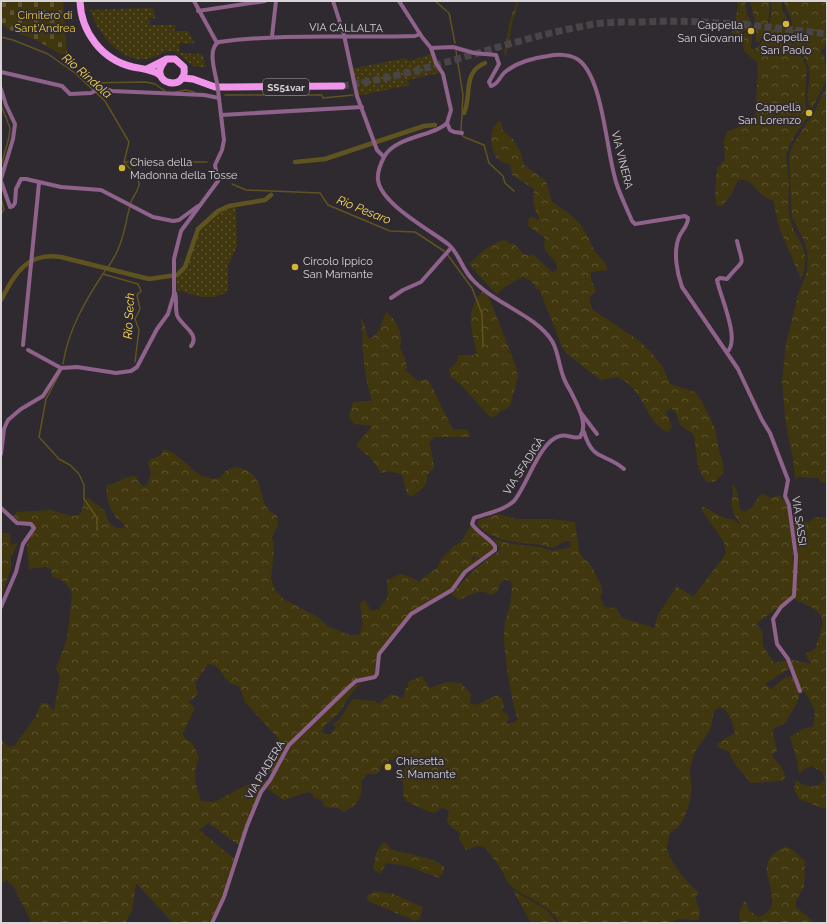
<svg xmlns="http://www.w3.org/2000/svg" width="828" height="924" font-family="Raleway,sans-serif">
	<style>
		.grass { fill: url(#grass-dots) }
		.forest { fill: url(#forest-crowns) }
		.cemetery { fill: url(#cemetery-stones) }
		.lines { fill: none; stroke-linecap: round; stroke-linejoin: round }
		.stream { stroke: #5f531f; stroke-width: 1.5 }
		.canal { stroke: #5f531f; stroke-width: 4.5 }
		.primary-tunnel { stroke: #484448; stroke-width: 7; stroke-dasharray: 7 3.5; stroke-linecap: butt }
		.minor { stroke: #8e628b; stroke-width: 4 }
		.primary { stroke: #f095ea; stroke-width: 7 }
		.minor-bridge { stroke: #8e628b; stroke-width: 4 }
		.poi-dot { fill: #d4b635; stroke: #2f2a2f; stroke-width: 1.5 }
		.labels { text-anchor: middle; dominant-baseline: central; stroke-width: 3.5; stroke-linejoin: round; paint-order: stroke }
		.shield { fill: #2f2a2f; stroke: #a5a1a5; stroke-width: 1 }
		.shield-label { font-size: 10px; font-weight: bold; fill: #d8d4d8 }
		.park-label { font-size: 11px; fill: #e7c741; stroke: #2f2a2f }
		.poi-label { font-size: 11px; fill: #d8d4d8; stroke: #2f2a2f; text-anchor: start }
		.street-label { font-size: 11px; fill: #d8d4d8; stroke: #2f2a2f }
		.water-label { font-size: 12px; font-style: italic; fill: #fcdc5a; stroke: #2f2a2f }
	</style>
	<defs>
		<pattern id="grass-dots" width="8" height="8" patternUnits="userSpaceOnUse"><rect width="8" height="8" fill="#41370f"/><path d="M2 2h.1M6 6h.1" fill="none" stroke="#5c5331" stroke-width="1.8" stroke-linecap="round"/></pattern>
		<pattern id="forest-crowns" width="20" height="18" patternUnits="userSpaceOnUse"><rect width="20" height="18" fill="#41370f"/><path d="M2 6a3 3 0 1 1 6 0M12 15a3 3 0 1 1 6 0" fill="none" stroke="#5c5331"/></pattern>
		<pattern id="cemetery-stones" width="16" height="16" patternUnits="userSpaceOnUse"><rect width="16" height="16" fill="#41370f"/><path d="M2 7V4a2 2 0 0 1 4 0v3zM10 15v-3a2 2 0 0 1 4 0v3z" fill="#5c5331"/></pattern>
	</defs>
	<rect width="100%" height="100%" fill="#2f2a2f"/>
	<g class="grass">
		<path d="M149,8L153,9L156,18H149L150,25H176L174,31H188L195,44L179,43V53L202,54L206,67C203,67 197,67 194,66C185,62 181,52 171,51C162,51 156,58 147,59C120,63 97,32 90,10Z"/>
		<polygon points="432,54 439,73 408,80 410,85 357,96 350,69 406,58 409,61"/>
		<path d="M232,207H236L237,246L228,266V289L225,293L215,297H202L177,290L176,279C190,267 189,251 196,236C202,222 218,212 232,207Z"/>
	</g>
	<g class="forest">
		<polygon points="517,1 519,1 513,20 506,56 504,53 510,20"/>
		<polygon points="737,1 745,1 747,15 753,26 739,35 732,33 738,7"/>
		<path d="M750,1H769C771,15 767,32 758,43L756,40V25Z"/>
		<path d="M771,1H782V9L789,22L787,34L788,40L797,48L807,68L805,93L806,113L810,116C803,120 789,145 787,152C785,162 789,173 789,183C789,195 787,207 790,219C797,246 813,246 801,279L779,227L773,200C757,198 755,178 738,180L731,195L722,206H717L715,197L717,168L725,160L724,140L727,132L738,127L751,124L755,119L758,69L757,62L745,52L740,36L749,31L752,34L751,48L753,50C768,42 773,16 771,1Z"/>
		<path d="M784,1H827V37L824,49H822L821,54L824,55L827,74L826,81L812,109C802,96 813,82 809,68C806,57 796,48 792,39C789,33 793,27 792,21C790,13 785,9 784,1Z"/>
		<polygon points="827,85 827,482 822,483 818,478 798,477 795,479 793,459 786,426 782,380 786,344 798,295 807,271 808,257 805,243 792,217 789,156 793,145 807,122 813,115"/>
		<path d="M501,121L503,131L513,139L521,153L524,165L546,181L552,202C564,210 578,218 586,233C589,238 591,245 594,250C599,257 606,262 608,270L591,272V280L596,291L589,298L592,309L638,340L650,351L663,367L670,384L695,392L701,400L710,417L716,431L718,447L724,466L722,475L714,482H707C694,469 698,450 693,434L681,426L676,413L671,408L666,412L672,427L668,432C644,423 645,386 616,377L601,380L599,379L564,351L539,289H537L531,281L523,277L509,284L496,294L469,264C479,255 492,241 506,240L510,244L513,243L524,254L529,256L533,254L552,272L557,270L558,266L544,248L545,238L528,226L529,218L532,217L538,220L539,218L533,204L534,189L512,175L510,164C506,163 502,163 498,159C490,151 487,125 501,121Z"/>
		<path d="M482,292L488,295L516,367L518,377L510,406L491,418L462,386L450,376L449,369L455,365L459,355H473L477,353C471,331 465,311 482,292Z"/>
		<path d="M386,312C398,322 403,332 400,348L405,358L407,368L405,370L418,381L427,379L431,385L453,430L467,429L470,437H434L430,443L434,468L427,475C428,488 420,489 412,497L407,493L402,474L387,471L382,473C377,469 375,463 371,458C365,452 360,452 357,444L372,426L354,424L349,417L353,402L372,401C368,389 364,367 363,354C362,340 364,332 360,317L365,325L367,337L371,339L379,330Z"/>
		<path d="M163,449C187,455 192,482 220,478L226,471L235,467C272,473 253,508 277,515L278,525L272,536L274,549L271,578L274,588L283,599L316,616L328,626L349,635H359L363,624L360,603L365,600L371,611L379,609L388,597L387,580C405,571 402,574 419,581L437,568L441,559L454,546L461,542L472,524L491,541L495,550L483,560L474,556L471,559L473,561L477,558L481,562L468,571L452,590L413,612L382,648L377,674L360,680L297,735L273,775L266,768L276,747L278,738L245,702L239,686C220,683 226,666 208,664L195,683L198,694L189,702L195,708L183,733L184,737L193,744L199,757C192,771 196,787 201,801L214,802L249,784L270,780L261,792L241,845L234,842L209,823L199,830L236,860L212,923H173L136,883L132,911L125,923H32L13,886L7,880L1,883V740L9,747L14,746L35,718L41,703H47L54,711L60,676L56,669L67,639L72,598L71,590L63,581L52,576L51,569L45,567L29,569L27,545L35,526L20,524L7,513L14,516L16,512L51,510L71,516L78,515L82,512L84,500L88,498L105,511C107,521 111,529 123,528L125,524C112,519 105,498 107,485C118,484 124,476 135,476L142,486L147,485L151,473L148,464L149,460L161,455Z"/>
		<path d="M733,484L737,491L740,509L745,512L752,507L760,495L764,494L771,498L779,495L789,506C792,536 794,565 793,596L756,624L762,630L763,646L774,663L786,660L790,668L766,683V685L771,689L784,678L792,676C794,682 798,688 799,694C800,704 789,713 786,722L772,730L777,751L772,754C775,763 784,766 785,777L782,781L751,783L734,763L729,752L717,747L718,743L735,733C733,724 729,710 720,707C710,711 714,718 711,727C707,738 697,745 694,755C692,760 690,769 690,773C690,779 692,785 691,791C690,806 683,827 670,833C669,838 667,844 667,849C669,860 689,887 699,892L695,898L700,910L699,920C688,922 680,915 671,923H560C556,918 553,913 548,909C533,897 508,892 503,872L485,847L478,846L466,850L459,838L460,833L451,827L447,821L449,812L443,807L435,813L429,812L406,801L403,795L404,785L397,773C403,771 406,769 407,763L403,759L390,760L381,766L380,771L377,774H367L361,780C364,797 358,804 344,812L338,808L325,807L322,800L313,798V794L308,792L283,800L267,788L293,743L352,687L363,682C351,690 346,704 337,715C331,722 325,721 322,732L325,734H331L336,727L333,724L339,720L353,699L375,701L379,704L391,694L404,698L405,688H408V682L422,676L429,688L447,682L461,683L471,694L470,703L477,705L497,695L502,698L504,708L501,711L508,715L509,718L506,724L515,722L518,719C511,704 503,647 504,630C506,614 514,599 511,582L504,579C498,583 500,592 493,594C489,596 488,593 484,592C477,590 466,597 459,600L451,594L474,570L500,550L499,546L492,538L512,544L540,547L552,551L569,548L571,545L569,541H566L552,548C548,548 544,545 540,545C517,542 495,542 477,525L479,520L498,514L516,519H551L575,522L579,551L582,557L591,565L601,585L602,593L600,597L605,607L616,608L622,618L654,628L658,615L677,586L693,597L726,554L724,542L703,512L702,506L722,517L734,520L744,527C738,522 732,513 732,505C731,497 735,495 732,486Z"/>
		<path d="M793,513L808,523L815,517H827V808C818,809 810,801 800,800L794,789L796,780C804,787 819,791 825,778L822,772L812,766L804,769L799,774L797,760L790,737L803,729L813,726L815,711L806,693L800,691L790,659L811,664L805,654L815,649C828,613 826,614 794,599L797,570Z"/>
		<polygon points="1,533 10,533 11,545 17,543 17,545 10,558 12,565 1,598"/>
		<path d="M384,842C387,844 390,849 393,850C411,855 428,856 444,866V871L439,878L407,866L386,863L381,873L376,872L373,868C375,859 376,848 384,842Z"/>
		<path d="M784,847L790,848L805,861L804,887L796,901V907L815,923H740L739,914L745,900L749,911L759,917C789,905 756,874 771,856C774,853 780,850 784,847Z"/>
		<polygon points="513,890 547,910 557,923 531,923"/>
		<polygon points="374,891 393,894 423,907 420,919 415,921 368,901 366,897"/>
	</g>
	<polygon class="cemetery" points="1,1 63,1 67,53 62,55 36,40 7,29 4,25 1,25"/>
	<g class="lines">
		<g class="stream">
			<polyline points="435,1 449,13 455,43"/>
			<path d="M1,37L13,40L48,54L75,73L105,101L129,142L124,162C129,169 140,176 139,185C138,191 133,197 131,202C124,227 124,245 108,267"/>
			<polyline points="456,51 463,95 461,131"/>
			<polyline points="86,83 146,82 155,84 165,91"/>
			<polyline points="175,92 186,90 194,92"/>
			<polyline points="225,95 322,95 323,98 353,95"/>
			<polyline points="1,105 10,128 9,137 1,166"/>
			<polyline points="462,135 464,137 484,145 489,163 503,176 505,183 514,191"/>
			<polyline points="125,162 207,162"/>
			<polyline points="232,184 246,190 320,193 328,205 390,231 415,232 444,251"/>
			<polyline points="1,198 4,210 1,213"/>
			<polyline points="447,254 472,288 482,314 483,346"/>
			<polyline points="103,274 138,284 141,291 137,295 140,309 135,319 139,330 135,362"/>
			<path d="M63,364C68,330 86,299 105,271"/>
			<polyline points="61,371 46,399 39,437 59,459 70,465 79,474 84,485 84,499 97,518 97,530"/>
		</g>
		<g class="canal">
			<path d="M464,113C472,96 462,72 485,63"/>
			<polyline points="295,162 325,159 424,126 435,125"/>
			<path d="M1,300C15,274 26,252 61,257L149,279L177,275L185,267L198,229L218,211L229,206L265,200L271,195"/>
		</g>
		<path class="primary-tunnel" d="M342,86C426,74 505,40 589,25C605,22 623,22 640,22C702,19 765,26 827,34"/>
		<g class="minor">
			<polyline points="194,1 217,43"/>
			<polyline points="333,1 344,35 357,96 377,150 384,157"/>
			<polyline points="399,1 422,37 431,48 436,63 443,74 451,110 447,123 450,130 454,132 462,133"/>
			<polyline points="198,11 265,1"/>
			<polyline points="272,36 276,1"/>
			<path d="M431,48L453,47L474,53L496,55L499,64L489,82L491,86C498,85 500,76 505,72C517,62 533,58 548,56C558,54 572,54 580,61C604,82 606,153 617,185C621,197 627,209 632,221L635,224L685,216L688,218C688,226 682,230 679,237C673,252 677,273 682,287L738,369L762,420L770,433L788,480L785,496L789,505L796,557L794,596L781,607L773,619L777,644L788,659L800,691"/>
			<polyline points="1,72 62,86 70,94 91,93 101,88 112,91 204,95 219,98"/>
			<path d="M217,83C215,72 207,48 219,42C285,33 349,38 415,36L420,34"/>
			<polyline points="1,89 6,105 15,124 13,139 1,179"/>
			<polyline points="221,115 362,107"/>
			<polyline points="1,181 10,207 13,206 15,203 16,189 21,179 26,179 61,187 101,190 153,217 173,221 179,220 198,206"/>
			<path d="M175,293C177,300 175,307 177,315C180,325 201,334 191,346"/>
			<polyline points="391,298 403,290 421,282 451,248"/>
			<polyline points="23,345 39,183"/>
			<polyline points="28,350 61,368"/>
			<path d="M727,352C741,340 720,296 717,280L720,278L727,279C745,256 744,270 737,241"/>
			<polyline points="61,368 77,367 116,373 131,371 137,367 157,329 168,314 174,294 174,259 181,231 218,181 215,165 222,150 224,140 218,90"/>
			<polyline points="581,413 597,434"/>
			<path d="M584,432C593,462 604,452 624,469"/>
			<polyline points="1,454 4,429 8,420 21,409 43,396 61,368"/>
			<polyline points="1,508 17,523 31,524 34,528 23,544 16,572 1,607"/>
			<path d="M212,923L224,897L247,826L261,792L270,780L289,745L348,688L356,681L375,677L377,674L379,654L411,614L452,590L465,572L495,550V546C489,538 478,533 472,524L474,518C487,513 503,511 514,501C527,486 540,440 560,436C567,434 573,439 580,437C589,424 577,405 571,392C568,387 565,382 563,376C559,365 558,351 552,341C536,315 494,304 472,279C462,269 459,253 448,244C430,230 381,204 378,180C377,173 381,163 384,157C395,136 435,136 447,123"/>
		</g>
		<g class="primary">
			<path d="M80,1C81,32 102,60 133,67C143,69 151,69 160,75"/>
			<path d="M147,69L167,59H175L184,67C188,94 147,83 164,62"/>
			<polyline points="182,78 193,79 215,87 230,87 342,86"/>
		</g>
		<polyline class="minor-bridge" points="217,83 218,90"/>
	</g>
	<g class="poi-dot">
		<circle cx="786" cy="24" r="4"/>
		<circle cx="751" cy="31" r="4"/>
		<circle cx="809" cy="113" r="4"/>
		<circle cx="122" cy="168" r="4"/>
		<circle cx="295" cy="267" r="4"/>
		<circle cx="388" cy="767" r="4"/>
	</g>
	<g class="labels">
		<rect class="shield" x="263" y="79" width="46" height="16" rx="3"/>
		<g class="shield-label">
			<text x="286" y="87">SS51var</text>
		</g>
		<g class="park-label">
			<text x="45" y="15">Cimitero di<tspan x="45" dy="13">Sant'Andrea</tspan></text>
		</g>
		<g class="poi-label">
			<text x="743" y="25" text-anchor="end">Cappella<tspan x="743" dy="13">San Giovanni</tspan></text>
			<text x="786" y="37" text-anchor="middle">Cappella<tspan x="786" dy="13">San Paolo</tspan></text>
			<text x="801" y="107" text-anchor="end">Cappella<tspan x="801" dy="13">San Lorenzo</tspan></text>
			<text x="130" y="162">Chiesa della<tspan x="130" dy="13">Madonna della Tosse</tspan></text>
			<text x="303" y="261">Circolo Ippico<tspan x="303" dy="13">San Mamante</tspan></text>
			<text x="396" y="761">Chiesetta<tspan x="396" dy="13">S. Mamante</tspan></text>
		</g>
		<g class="street-label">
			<text transform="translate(346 28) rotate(1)">VIA CALLALTA</text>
			<text transform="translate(622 160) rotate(76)">VIA VINERA</text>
			<text transform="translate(524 466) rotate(-57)">VIA SFADIGÀ</text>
			<text transform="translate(799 521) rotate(82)">VIA SASSI</text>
			<text transform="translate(265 770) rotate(-59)">VIA PIADERA</text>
		</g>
		<g class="water-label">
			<text transform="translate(87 76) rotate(41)">Rio Rindola</text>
			<text transform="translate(364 210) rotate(22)">Rio Pesaro</text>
			<text transform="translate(129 316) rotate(-87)">Rio Sech</text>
		</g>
	</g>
	<rect width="828" height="924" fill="none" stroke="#d8d4d8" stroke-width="4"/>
</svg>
